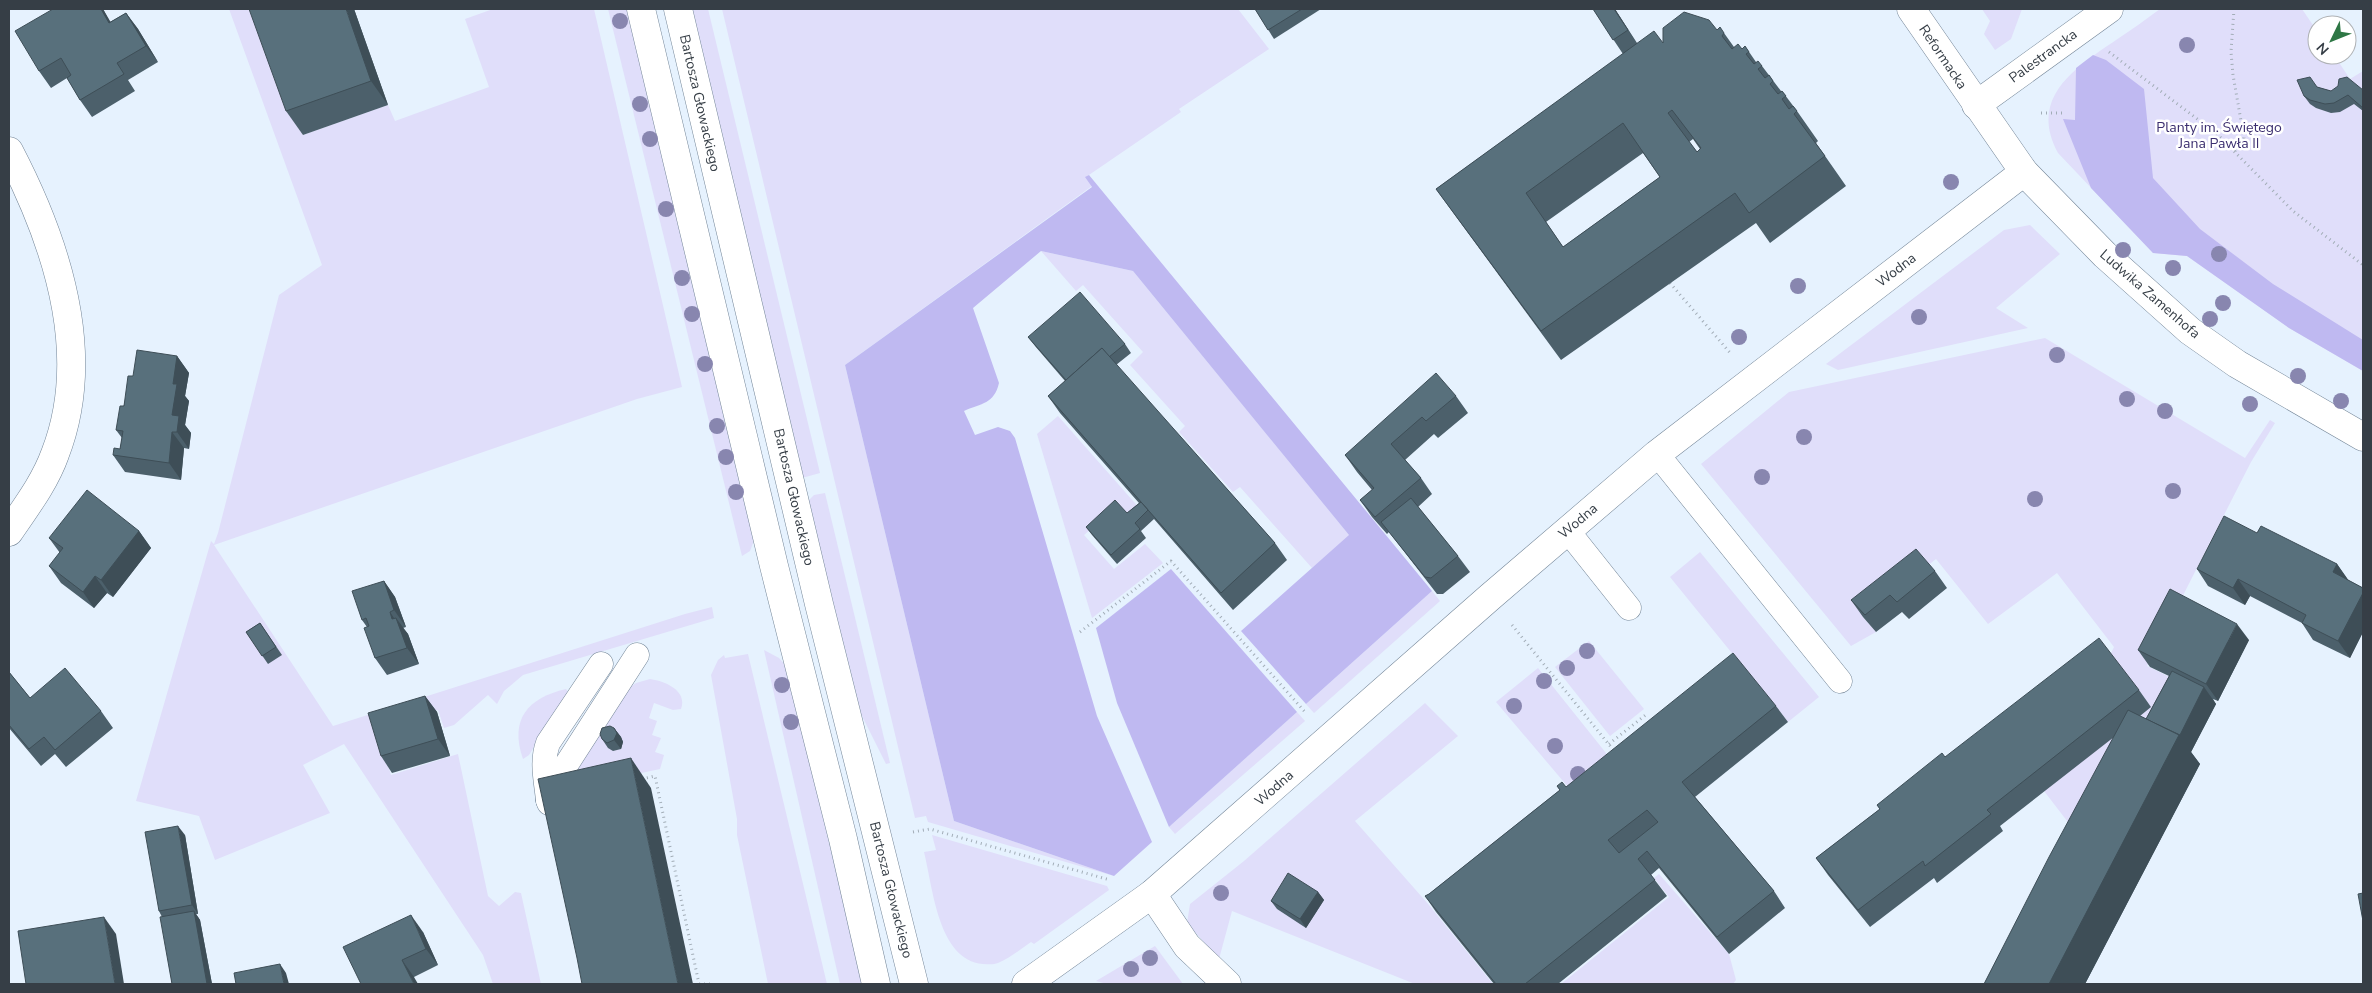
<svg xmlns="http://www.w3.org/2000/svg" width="2372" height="993" font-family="'Nunito Sans',sans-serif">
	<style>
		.green { fill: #e0defa }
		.forest { fill: #bfb9f1 }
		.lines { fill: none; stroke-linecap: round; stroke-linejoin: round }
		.service-casing { stroke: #738597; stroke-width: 25 }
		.minor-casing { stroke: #738597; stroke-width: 29 }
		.tertiary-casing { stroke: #738597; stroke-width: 29 }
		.path { stroke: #a2adb7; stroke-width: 3; stroke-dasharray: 1 4; stroke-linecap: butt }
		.service { stroke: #fff; stroke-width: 24 }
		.minor { stroke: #fff; stroke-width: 28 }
		.tertiary { stroke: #fff; stroke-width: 28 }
		.tree { fill: #8886af }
		.wall { fill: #4c606b; fill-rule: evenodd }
		.shaded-wall { fill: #3e4e57 }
		.building { fill: #58707c; stroke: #3e4e57; fill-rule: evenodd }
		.labels { text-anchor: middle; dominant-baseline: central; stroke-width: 5; stroke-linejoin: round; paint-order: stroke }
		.street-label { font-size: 14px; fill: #363e46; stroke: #fff }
		.park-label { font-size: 14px; fill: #3b2e6f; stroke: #fff }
	</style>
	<rect width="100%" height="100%" fill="#e6f2fe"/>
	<g class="green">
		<polygon points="229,9 257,9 303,135 388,105 395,121 489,87 465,19 493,9 594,9 682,387 637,399 214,545 333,726 685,614 712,607 714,618 523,675 504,691 497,704 488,695 454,725 444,728 438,710 377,730 391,775 458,754 488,896 499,906 515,892 521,893 541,984 493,984 483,955 344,744 303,765 330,813 215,860 199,816 136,801 211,541 214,544 218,533 279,295 322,265"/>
		<polygon points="608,9 628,9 755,538 750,551 742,556"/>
		<polygon points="692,9 708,9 820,473 802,478"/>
		<polygon points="722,9 1238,9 1269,49 1179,109 1181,112 1086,177 1092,186 845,365 954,821 1114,876 928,822 926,816 915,818"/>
		<polygon points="1982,9 2022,9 2011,39 1995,50 1984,34 1990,21"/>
		<path d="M2160,9H2302L2317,31V55H2334L2350,79L2363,71V371L2289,328L2187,256L2153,253L2058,153C2027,96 2078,66 2119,38C2133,29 2146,19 2160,9Z"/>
		<polygon points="2030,225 2060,254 1996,308 2028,328 1838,370 1826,364 2004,230"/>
		<polygon points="1041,251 1133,271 1350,536 1312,568 1240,487 1233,492 1179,432 1185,426 1130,365 1143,352 1083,285 1076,291"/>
		<polygon points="2045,338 2245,458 2270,420 2275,423 2251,462 2147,666 2180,682 2074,830 2044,791 2114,647 2057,573 1988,624 1936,559 1863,617 1876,632 1851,646 1701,464 1789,392"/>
		<polygon points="1058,416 1141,510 1132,518 1119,505 1084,535 1114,569 1145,544 1163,563 1092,618 1037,434"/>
		<polygon points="825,493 890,763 886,764 861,714 808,501 814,495"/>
		<polygon points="1700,552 1819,697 1788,722 1670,577"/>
		<polygon points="1432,591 1440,601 1314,713 1306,704"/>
		<polygon points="1589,641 1644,709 1610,736 1555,667"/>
		<polygon points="764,650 779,658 787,667 863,984 840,984"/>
		<polygon points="748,654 827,984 768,984 737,835 737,819 711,675 718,660 724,655 725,658"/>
		<polygon points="1538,668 1614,763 1574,794 1496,702"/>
		<path d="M650,679C664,681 688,690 681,709L673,710L654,703L649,718L657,721L652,735L661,738L655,752L664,755L660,769L562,790L627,689L636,683Z"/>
		<path d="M566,689L568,692L529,755L523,759C509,719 528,698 566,689Z"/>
		<polygon points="1425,703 1458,736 1355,821 1429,905 1493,984 1415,984 1232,911 1219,959 1187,923 1190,904 1244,861"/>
		<polygon points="1297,712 1305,721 1175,834 1169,827"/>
		<path d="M932,835L1107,886L1109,890L1034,944L1031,942C1021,949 1010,958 998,963C993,965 988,964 983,964C938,960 933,888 924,852L936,850Z"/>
		<polygon points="1659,874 1729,954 1736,980 1733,984 1561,984 1669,897 1654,878"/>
		<polygon points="1155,946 1183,984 1107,984 1096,981"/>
	</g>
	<g class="forest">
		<polygon points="2093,55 2106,60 2144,89 2153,178 2200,229 2273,284 2363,340 2363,371 2289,328 2187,256 2153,253 2091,188 2063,119 2075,120 2076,68"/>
		<path d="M1089,175L1432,591L1306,704L1241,631L1349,535L1133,271L1041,251L973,308L999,383C994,404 982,403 964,411L975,435L998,427L1010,431L1015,438L1097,716L1152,842L1114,876L954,821L845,365L1092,187L1085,177Z"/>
		<polygon points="1171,569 1297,712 1169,827 1117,703 1096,628"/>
	</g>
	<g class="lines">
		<defs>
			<g id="service">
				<polyline points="1657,454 1840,681"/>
				<polyline points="1567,530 1629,608"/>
				<path d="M548,800C546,780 541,762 548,743L601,664"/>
				<polyline points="549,803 548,800 559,776 637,655"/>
			</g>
			<g id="minor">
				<polyline points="1911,9 2024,172 2105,255 2190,331 2237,364 2363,437"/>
				<polyline points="1976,105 2109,9"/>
				<path d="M9,151C56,241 94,354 55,454C45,482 26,507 9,532"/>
				<polyline points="1152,894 1187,946 1227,984"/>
				<polyline points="1026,984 1152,894 1490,597 1657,454 2024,172"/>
			</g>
			<g id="tertiary">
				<polyline points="641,9 774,566 843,839 876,984"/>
				<polyline points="678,9 819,604 914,984"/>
			</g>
		</defs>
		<use href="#service" class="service-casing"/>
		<use href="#minor" class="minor-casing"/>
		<use href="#tertiary" class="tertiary-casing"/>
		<g class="path">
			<polyline points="2234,9 2231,52 2233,75 2244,138 2235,151"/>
			<polyline points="2109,52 2217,134 2293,211 2363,265"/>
			<polyline points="2041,113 2062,113"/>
			<polyline points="1670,283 1732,355"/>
			<polyline points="1512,625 1615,752"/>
			<polyline points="1080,632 1171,561 1305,712"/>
			<polyline points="1609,744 1648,713"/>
			<polyline points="642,779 655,776 699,984"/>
			<polyline points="913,832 930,829 1110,880"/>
			<polyline points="699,984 710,984"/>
		</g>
		<use href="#service" class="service"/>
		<use href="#minor" class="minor"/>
		<use href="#tertiary" class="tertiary"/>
	</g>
	<g class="tree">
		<circle cx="620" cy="21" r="8"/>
		<circle cx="2187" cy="45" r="8"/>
		<circle cx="640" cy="104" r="8"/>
		<circle cx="650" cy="139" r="8"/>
		<circle cx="1951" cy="182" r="8"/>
		<circle cx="666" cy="209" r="8"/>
		<circle cx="2123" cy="250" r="8"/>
		<circle cx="2219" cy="254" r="8"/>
		<circle cx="2173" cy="268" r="8"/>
		<circle cx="682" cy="278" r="8"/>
		<circle cx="1798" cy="286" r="8"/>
		<circle cx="2223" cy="303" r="8"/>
		<circle cx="692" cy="314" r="8"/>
		<circle cx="1919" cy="317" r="8"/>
		<circle cx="2210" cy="319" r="8"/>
		<circle cx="1739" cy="337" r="8"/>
		<circle cx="2057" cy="355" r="8"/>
		<circle cx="705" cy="364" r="8"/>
		<circle cx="2298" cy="376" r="8"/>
		<circle cx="2127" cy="399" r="8"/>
		<circle cx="2341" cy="401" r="8"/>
		<circle cx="2250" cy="404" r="8"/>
		<circle cx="2165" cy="411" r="8"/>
		<circle cx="717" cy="426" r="8"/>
		<circle cx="1804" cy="437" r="8"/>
		<circle cx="726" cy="457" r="8"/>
		<circle cx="1762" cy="477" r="8"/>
		<circle cx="2173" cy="491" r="8"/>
		<circle cx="736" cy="492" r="8"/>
		<circle cx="2035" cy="499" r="8"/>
		<circle cx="1587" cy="651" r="8"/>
		<circle cx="1567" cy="668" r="8"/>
		<circle cx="1544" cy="681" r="8"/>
		<circle cx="782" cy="685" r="8"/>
		<circle cx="1514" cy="706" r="8"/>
		<circle cx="791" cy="722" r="8"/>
		<circle cx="1555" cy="746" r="8"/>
		<circle cx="1578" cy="774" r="8"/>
		<circle cx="1221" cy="893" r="8"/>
		<circle cx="1150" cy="958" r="8"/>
		<circle cx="1131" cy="969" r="8"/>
	</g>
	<g class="wall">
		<polygon points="53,9 103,9 110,22 126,13 138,29 158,62 128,80 135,91 92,117 80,100 67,78 51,88 39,71"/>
		<polygon points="354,9 388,105 303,135 286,111"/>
		<polygon points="1255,9 1321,9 1274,39"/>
		<path d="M1593,9H1615L1637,43H1663L1717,30L1724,33L1734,47L1742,49L1745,46L1756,62L1762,66L1781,91H1782L1797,111L1818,141L1816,143L1846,186L1770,243L1756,223L1561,360L1457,218L1436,189L1623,54ZM1693,139L1700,149L1697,152L1689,142ZM1643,153L1660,177L1563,247L1546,222Z"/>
		<polygon points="2317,87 2331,91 2363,90 2363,111 2354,104 2340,112 2331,113 2316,108 2310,104 2304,96"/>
		<polygon points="1028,337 1125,344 1131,353 1116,365 1275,543 1287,560 1233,610 1154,519 1141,531 1146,538 1117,564 1092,535 1086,527 1127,513 1139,503 1060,413 1048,396 1065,381 1035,346"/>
		<polygon points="177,356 189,373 185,396 189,401 185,425 191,433 189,449 184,448 181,480 125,472 113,455 120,449 122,438 116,430 133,376"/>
		<polygon points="1456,396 1468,413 1438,438 1434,434 1405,460 1421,478 1432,494 1418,507 1458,556 1470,572 1443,594 1437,594 1389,532 1387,534 1372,517 1360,500 1372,490 1357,472 1345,455"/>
		<polygon points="139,531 151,548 113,597 107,593 94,608 61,583 49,566 60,553 49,538"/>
		<polygon points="2257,533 2337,564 2348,580 2363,588 2363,632 2350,658 2313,640 2302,623 2250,596 2245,605 2208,586 2197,569"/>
		<polygon points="1935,571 1947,588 1909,619 1902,612 1876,632 1863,617 1851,600"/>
		<polygon points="384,581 395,597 406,627 403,628 408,634 419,664 387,675 375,658 367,627 362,620"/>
		<polygon points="260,623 282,655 268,664 246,632"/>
		<polygon points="2249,640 2218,701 2213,699 2216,704 2191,752 2200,764 2085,984 1984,984 2114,737 2000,826 2003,831 1937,883 1934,878 1870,927 1828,875 1816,858 1880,809 1877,805 1945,757 2139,690 2151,707 2140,716 2146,719 2169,676 2150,667 2138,650"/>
		<polygon points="9,672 30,698 101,711 113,728 66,767 55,754 41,766 9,728"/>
		<polygon points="425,696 437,712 450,756 392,773 381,756"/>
		<polygon points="1776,706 1788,722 1695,797 1774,891 1785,908 1729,954 1659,868 1651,875 1667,896 1558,984 1494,984 1436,912 1425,896 1429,894 1560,790 1557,786 1566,787"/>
		<polygon points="614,728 621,737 623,742 621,749 613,751 608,748 602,739"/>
		<polygon points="185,835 198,914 196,914 200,920 212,984 172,984 162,917 159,911"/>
		<polygon points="1318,892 1324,900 1306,928 1277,909 1271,901"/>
		<polygon points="423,932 438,965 414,977 361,984"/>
	</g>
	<g class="shaded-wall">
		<polygon points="101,9 103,9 121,40 109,23"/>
		<polygon points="346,9 354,9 388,105 371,81"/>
		<polygon points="1614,9 1615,9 1639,47 1628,30"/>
		<polygon points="126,13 138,29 158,62 146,46"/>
		<polygon points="177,356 189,373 185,396 189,401 185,425 191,433 189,449 177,432 172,415 173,384"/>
		<polygon points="172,432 184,448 181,480 169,463"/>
		<polygon points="139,531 151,548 113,597 101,580"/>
		<polygon points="2337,564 2349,581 2333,572"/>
		<polygon points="95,576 107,593 94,608 83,592"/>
		<polygon points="2238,579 2250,596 2245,605 2233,588"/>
		<polygon points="384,581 395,597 406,627 394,610"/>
		<polygon points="2363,593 2363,632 2350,658 2338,641"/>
		<polygon points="390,612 398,624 396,618 408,634 419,664 407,648 392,619"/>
		<polygon points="2237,624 2249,640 2218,701 2206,684"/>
		<polygon points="2204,687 2216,704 2191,752 2200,764 2085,984 2049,984"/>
		<polygon points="425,696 437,712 450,756 438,739"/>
		<polygon points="614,728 621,737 623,742 621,749 614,740"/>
		<polygon points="631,758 651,788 693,984 678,984"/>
		<polygon points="178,826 185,835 198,914 192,905"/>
		<polygon points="1318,892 1324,900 1306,928 1300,919"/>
		<polygon points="194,911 200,920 212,984 207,984"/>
		<polygon points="411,915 423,932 438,965 426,949"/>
		<polygon points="104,917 116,934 124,984 115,984"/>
		<polygon points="402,960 414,977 418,984 414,984"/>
		<polygon points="280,964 286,973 289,984 284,984"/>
	</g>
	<g class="building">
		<polygon points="53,9 101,9 109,23 126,13 146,46 117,63 124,74 80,100 67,78 71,75 61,58 39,71 15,31"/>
		<polygon points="249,9 346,9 371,81 286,111"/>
		<polygon points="1255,9 1302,9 1268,30"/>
		<polygon points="1593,9 1614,9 1628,30 1613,40"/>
		<path d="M1684,12L1709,20L1717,30L1720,27L1724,33L1722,36L1732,49L1738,44L1742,49L1745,46L1749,52L1746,54L1754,64L1758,61L1762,66L1758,69L1765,78L1769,75L1773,81L1770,84L1778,94L1782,91L1786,96L1782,99L1789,109L1793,106L1797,111L1794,114L1825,156L1749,213L1735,193L1541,331L1436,189L1654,31L1663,43V28ZM1672,110L1701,148L1697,152L1668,113ZM1623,123L1660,177L1563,247L1526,193Z"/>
		<polygon points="2310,77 2317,87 2331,91 2338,86 2339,79 2347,77 2363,90 2363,108 2348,95 2334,103 2325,104 2310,100 2304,96 2297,80"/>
		<polygon points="1080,292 1125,344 1109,357 1102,348 1066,380 1028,337"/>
		<polygon points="1102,348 1275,543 1221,593 1048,396"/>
		<polygon points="137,350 177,356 173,384 177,384 172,415 179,416 177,432 172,432 169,463 113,455 114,448 120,449 123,431 116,430 120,406 124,406 128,376 133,376"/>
		<polygon points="1436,373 1456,396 1426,421 1422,417 1391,444 1421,478 1375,517 1360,500 1374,488 1345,455"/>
		<polygon points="87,490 139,531 101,580 95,576 83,592 49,566 63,548 49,538"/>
		<polygon points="1411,498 1458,556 1431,578 1425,577 1381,522"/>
		<polygon points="1115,500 1127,513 1141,502 1148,510 1135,523 1140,529 1111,555 1086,527"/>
		<polygon points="2224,516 2257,533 2261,526 2337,564 2333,572 2363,588 2363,593 2338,641 2302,623 2306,615 2238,579 2233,588 2197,569"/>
		<polygon points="1916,549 1935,571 1897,602 1890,595 1865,615 1851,600"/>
		<polygon points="384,581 394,610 390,612 392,619 396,618 407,648 375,658 364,628 369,626 366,618 362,620 352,591"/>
		<polygon points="2170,589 2237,624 2206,684 2138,650"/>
		<polygon points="260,623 276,647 262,656 246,632"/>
		<polygon points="2099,638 2139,690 1987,810 1991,814 1925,866 1923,861 1858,910 1816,858 1880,809 1877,805 1942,753 1945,757"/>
		<path d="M1733,653L1776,706L1682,782L1774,891L1717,937L1647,851L1638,859L1655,880L1525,984H1496L1425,896L1429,894L1560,790L1557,786L1562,782L1566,787ZM1647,810L1658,822L1619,853L1608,840Z"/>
		<polygon points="65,668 101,711 55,750 44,737 29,749 9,725 9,672 30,698"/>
		<polygon points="2172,671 2204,687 2180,735 2146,719"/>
		<polygon points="425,696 438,739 381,756 368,713"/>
		<polygon points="2128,710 2179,735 2049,984 1984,984 2049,857"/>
		<polygon points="610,726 614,728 617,733 614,740 607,743 602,739 600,734 602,728"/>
		<polygon points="631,758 678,984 582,984 577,958 538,779"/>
		<polygon points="178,826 192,905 159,911 145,832"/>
		<polygon points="1288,873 1318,892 1300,919 1271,901"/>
		<polygon points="2363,893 2363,921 2358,894"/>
		<polygon points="194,911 207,984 172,984 160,917"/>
		<polygon points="411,915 426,949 402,960 414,984 361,984 343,947"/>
		<polygon points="104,917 115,984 26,984 18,931"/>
		<polygon points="280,964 284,984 236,984 234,973"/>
	</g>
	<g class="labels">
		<g class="street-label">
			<text transform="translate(2043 56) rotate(-36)">Palestrancka</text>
			<text transform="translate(1943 57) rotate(56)">Reformacka</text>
			<text transform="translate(700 103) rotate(77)">Bartosza Głowackiego</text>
			<text transform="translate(1896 270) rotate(-37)">Wodna</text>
			<text transform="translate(2150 294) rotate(41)">Ludwika Zamenhofa</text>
			<text transform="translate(794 497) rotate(77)">Bartosza Głowackiego</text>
			<text transform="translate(1578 521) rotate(-40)">Wodna</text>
			<text transform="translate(1274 788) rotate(-41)">Wodna</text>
			<text transform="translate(891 890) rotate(76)">Bartosza Głowackiego</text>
		</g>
		<g class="park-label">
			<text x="2219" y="127">Planty im. Świętego<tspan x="2219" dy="16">Jana Pawła II</tspan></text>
		</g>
	</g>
	<rect width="2372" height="993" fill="none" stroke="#363e46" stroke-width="20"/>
	<g transform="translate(2332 40) rotate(227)"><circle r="24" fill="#ffffff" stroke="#afb2b5"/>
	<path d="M0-4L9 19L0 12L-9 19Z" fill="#2e7745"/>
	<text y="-8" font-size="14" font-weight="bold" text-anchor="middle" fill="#363e46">N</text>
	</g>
</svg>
